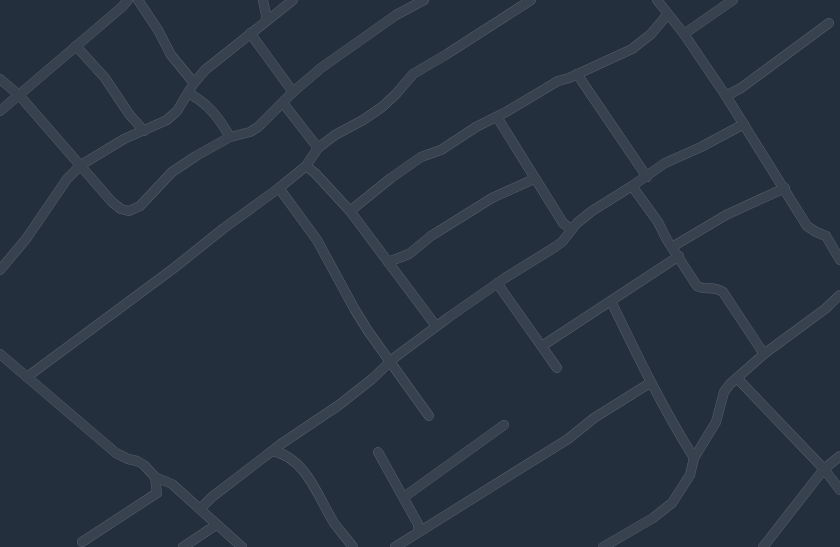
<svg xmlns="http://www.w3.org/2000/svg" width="840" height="547" font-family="Signika,sans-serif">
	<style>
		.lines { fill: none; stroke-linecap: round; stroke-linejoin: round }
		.minor-casing { stroke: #565f6c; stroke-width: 10 }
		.minor { stroke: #38414e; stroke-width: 9 }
	</style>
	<rect width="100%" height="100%" fill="#242f3e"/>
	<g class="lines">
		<defs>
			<g id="minor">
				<polyline points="138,0 158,30 171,55 194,83"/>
				<polyline points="263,0 267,20"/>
				<polyline points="657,0 684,34 726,96 807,226 816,232 826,236 840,260"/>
				<polyline points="250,33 293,92"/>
				<polyline points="684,34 733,0"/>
				<polyline points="76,46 105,78 129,114 144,131"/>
				<polyline points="577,74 647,177"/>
				<polyline points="0,79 19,95 112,202 121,209 129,211 140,206 172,172 196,156 230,137 250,132 258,127 293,92 321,68 396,15 424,0"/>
				<path d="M188,93C208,103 219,118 230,137"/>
				<polyline points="726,96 741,88 829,23"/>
				<polyline points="283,103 318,148"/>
				<polyline points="0,111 122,7 128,0"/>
				<polyline points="497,117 563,223 571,229"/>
				<polyline points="306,166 315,173 350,211 436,326"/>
				<path d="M632,186L658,222L667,240L697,286C705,291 714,285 723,292L764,354"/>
				<polyline points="279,188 317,240 355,310 368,331 429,416"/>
				<polyline points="350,211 391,178 421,157 441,150 476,127 506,112 558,81 569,78 632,49 651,34 667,15"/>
				<polyline points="672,247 726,215 785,188"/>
				<polyline points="388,262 409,254 431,236 492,198 534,179"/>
				<polyline points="0,270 26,239 67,179 81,165 124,139 167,120 177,111 194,83 205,70 293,0"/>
				<polyline points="497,283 557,368"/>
				<path d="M611,301C637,355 662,407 694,458"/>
				<polyline points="542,346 679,256"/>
				<polyline points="0,354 116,453 128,459 137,461 144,465 155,477 172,484 242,547"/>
				<polyline points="27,377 174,268 224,228 279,188 306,166 318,148 335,135 363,120 382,107 396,94 413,74 447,54 531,0"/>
				<polyline points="737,378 824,469 840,490"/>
				<path d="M273,451C306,458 318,497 334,523C340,531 347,539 353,547"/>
				<polyline points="378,452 418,524 418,532"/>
				<polyline points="404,497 504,425"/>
				<polyline points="200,509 212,497 281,444 339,405 372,379 394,358 449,317 505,278 555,247 562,242 577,223 592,211 632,186 665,163 701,147 744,124"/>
				<polyline points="82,542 157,493 155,477"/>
				<polyline points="183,547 216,525"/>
				<polyline points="395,547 568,439 594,418 650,383"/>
				<polyline points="603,547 653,518 672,503 690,475 694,458 716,422 724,392 730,384 764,354 825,309 840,295"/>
				<polyline points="763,547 824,469 840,456"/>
			</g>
		</defs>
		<use href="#minor" class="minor-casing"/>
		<use href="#minor" class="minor"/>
	</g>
</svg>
